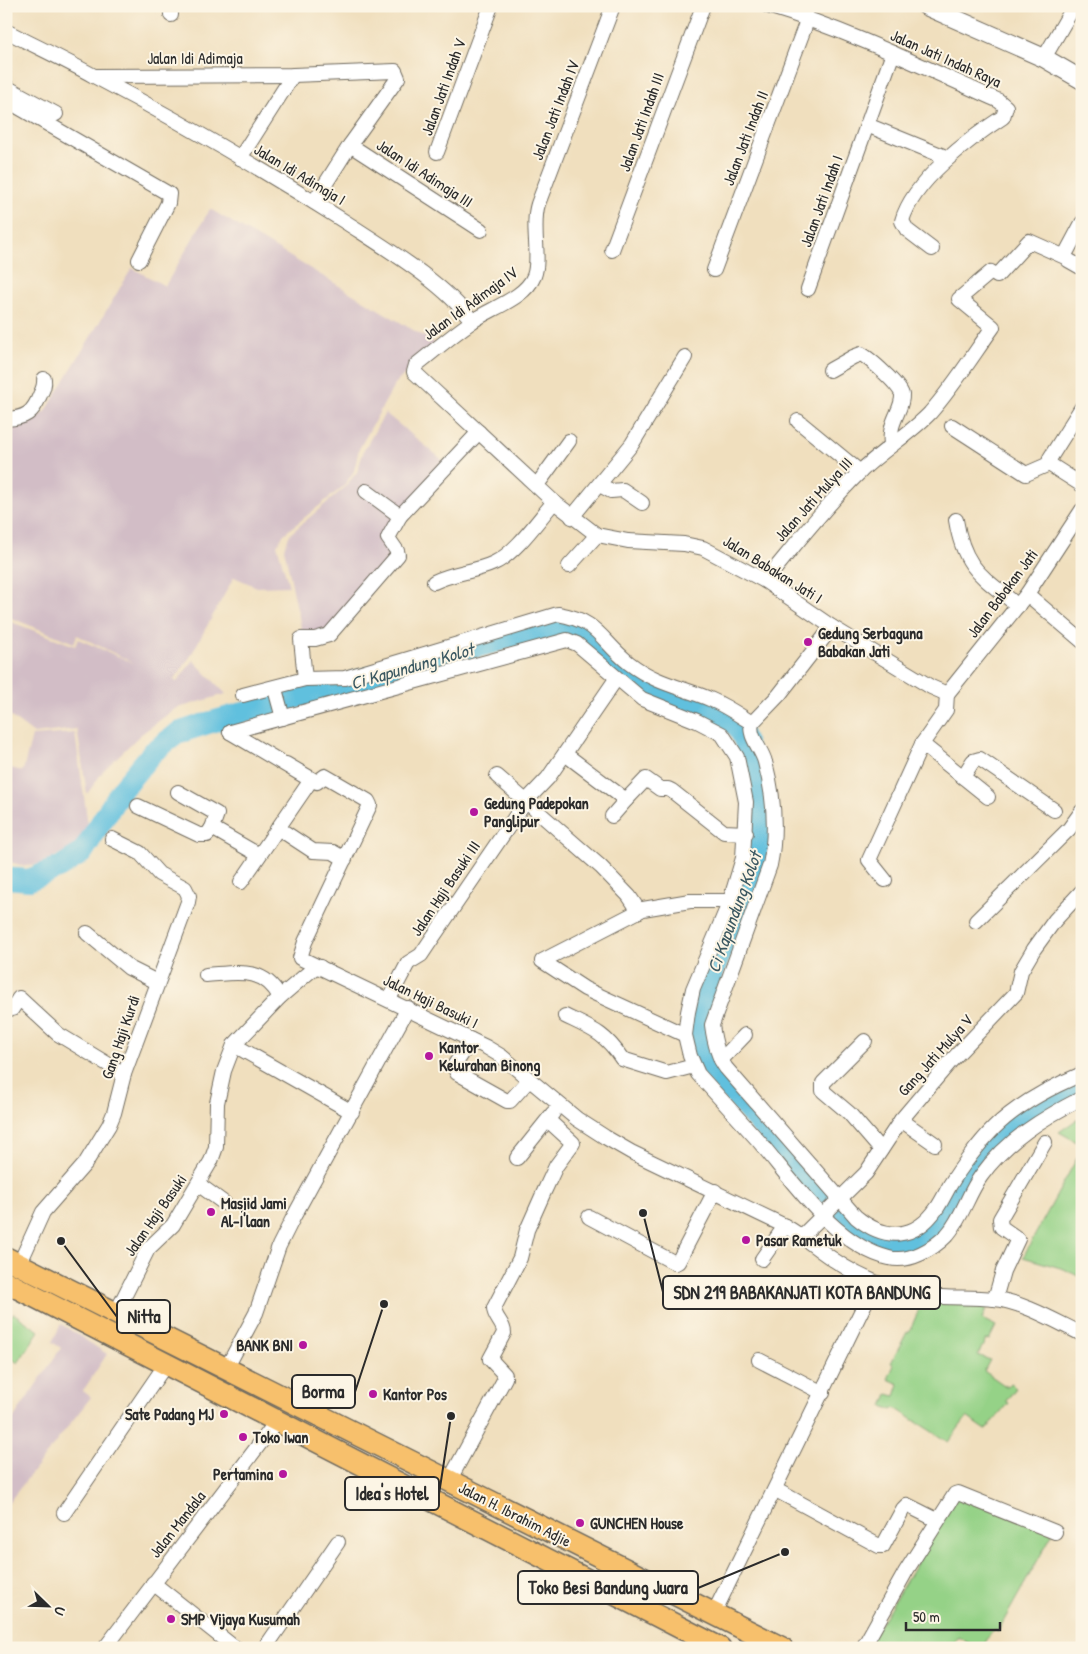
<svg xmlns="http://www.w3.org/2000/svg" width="1088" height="1654" font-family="'Patrick Hand',sans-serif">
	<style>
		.industrial { fill: #d2bdc6 }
		.green { fill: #95d287; stroke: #607e59 }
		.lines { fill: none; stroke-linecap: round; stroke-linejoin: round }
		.river { stroke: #60c0de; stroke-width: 22 }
		.minor-casing { stroke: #706a5e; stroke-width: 16 }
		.tertiary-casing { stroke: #706a5e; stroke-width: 20 }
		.primary-casing { stroke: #706a5e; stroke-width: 24 }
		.minor { stroke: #fff; stroke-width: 14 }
		.tertiary { stroke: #fff; stroke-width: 18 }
		.primary { stroke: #f7c06c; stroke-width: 21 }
		.poi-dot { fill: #b5179e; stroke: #fcf5e5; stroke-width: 2 }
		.labels { text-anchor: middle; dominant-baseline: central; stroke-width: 4; stroke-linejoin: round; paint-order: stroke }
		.street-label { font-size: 16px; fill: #2b2b2b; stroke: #fcf5e5 }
		.poi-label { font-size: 16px; font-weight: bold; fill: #2b2b2b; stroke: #fcf5e5; text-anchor: start }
		.water-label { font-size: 18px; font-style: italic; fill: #3b5861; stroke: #fcf5e5 }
		.leader { fill: none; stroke: #2b2b2b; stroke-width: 2 }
		.callout-dot { fill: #2b2b2b; stroke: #fcf5e5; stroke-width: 2 }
		.callout { fill: #fcf5e5; stroke: #2b2b2b; stroke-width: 2 }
		.callout-label { font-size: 18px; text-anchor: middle; font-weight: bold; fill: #2b2b2b }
	</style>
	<rect width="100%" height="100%" fill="#fcf5e5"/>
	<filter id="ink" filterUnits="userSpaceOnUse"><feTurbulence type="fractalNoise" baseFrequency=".02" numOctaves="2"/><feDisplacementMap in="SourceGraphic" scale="10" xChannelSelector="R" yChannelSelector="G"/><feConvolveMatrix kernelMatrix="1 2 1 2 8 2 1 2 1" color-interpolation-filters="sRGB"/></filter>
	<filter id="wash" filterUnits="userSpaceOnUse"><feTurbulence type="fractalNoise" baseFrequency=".0096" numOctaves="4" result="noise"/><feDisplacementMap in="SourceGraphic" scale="20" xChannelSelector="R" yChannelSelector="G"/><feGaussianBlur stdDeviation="1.12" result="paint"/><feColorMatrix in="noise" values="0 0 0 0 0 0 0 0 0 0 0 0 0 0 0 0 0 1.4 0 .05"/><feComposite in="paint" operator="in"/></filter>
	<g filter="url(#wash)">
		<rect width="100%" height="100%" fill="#f0dfbe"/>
		<g class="industrial">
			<polygon points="210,209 435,343 395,384 359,449 354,471 344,486 284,534 277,545 289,586 257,587 234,577 190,657 174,680 177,682 193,660 226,694 175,709 140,735 104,770 87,794 77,729 34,734 6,713 6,620 75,646 78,639 136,664 77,635 74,643 6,616 6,422 32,421 46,411 132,268 165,286"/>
			<polygon points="385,413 450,466 385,538 398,549 325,632 303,636 284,548 290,534 343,489 357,472 364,450"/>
			<polygon points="75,733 88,825 86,835 78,845 39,864 24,866 6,861 6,767 23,771 32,736"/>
			<polygon points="61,1324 107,1354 83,1391 91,1397 6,1506 6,1429 61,1348 52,1342"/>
		</g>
		<g class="green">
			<polygon points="1082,1116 1082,1145 1059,1132"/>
			<polygon points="1082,1149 1082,1278 1064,1269 1023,1257"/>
			<polygon points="924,1297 988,1304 982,1319 996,1326 989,1340 986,1339 978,1355 990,1360 984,1371 1007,1387 1010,1384 1016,1388 1006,1401 1009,1403 986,1430 967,1417 948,1442 895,1408 892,1410 883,1406 888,1394 895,1396 899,1384 888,1379 894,1365 891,1363 907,1332 909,1333"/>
			<polygon points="13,1313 39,1331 18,1363 6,1355 6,1322"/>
			<polygon points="957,1496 1053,1533 998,1631 993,1630 982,1648 977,1648 958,1637 952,1648 866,1648"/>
		</g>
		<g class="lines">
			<polyline class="river" points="6,878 29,880 60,867 82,853 122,789 153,752 178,733 211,722 516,636 562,626 582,631 596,642 625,673 644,685 721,714 739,728 746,745 758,796 761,831 755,864 701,1004 696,1035 705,1062 852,1228 876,1241 894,1244 915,1242 931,1231 976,1163 1009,1125 1082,1093"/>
		</g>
	</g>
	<g filter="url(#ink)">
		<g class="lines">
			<defs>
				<g id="minor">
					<path d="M613,6L538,204C531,226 541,258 534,276C525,299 488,309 470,323C451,336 434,351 416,365L414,372L554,502L597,535L628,541L684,544L703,548L765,581L832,627L931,687L947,694"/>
					<path d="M768,6C848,30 923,67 999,101L1006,107L1003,117C969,139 913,181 902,221L907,230L932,249"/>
					<polyline points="171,15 171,6"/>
					<path d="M6,31C35,46 65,60 94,76C180,121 265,171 347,223C387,249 444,283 472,321"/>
					<polyline points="1044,58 1074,6"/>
					<polyline points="95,76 293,75 395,71 398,78 350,145 314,202"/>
					<polyline points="6,87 56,114"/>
					<polyline points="6,100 169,194 168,203 139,260"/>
					<polyline points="867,125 948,158"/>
					<polyline points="350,145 481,230"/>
					<polyline points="437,152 491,6"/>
					<polyline points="240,158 293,75"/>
					<polyline points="1082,223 1065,255 1068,260 1082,268"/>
					<polyline points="612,250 703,6"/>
					<polyline points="714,270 808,18"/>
					<polyline points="808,289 893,53"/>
					<path d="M830,370L853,357L861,354C869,358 902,387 902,395C903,410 888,421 891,444"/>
					<path d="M6,419C26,418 33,413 40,395C43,389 45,385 44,379"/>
					<polyline points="798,421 860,472"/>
					<polyline points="952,426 1026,474 1049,464"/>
					<polyline points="1049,464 1050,458 1082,407"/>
					<polyline points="1049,464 1082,485"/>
					<polyline points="537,485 569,441"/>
					<polyline points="600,485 611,491 623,490 642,503"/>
					<polyline points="366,491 400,516 479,432"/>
					<polyline points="572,517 632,444 685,357"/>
					<path d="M956,520C964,569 982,576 1018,606"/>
					<polyline points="569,566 597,535"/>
					<path d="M765,581C796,544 826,505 860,472C882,450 909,435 930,413C954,386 973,355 993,327L959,299L991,272L997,276L1029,241L1065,257"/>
					<path d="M434,582C454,572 475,572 494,563C516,553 538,520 554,502"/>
					<polyline points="1027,594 1082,641"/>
					<polyline points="305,679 301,639 315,639 329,635 398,555 397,551 388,538 400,516"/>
					<polyline points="275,689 283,718"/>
					<polyline points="947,694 1027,594 1082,510"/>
					<path d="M243,695L305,679L345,678L558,614C599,621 600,640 629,663C656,684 682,687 712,700C726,706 739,715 752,723"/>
					<path d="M752,723C748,737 762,749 765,762C774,796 777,831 770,865L712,1025C714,1040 717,1056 726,1068L856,1217C885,1241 915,1240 937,1208C942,1201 946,1192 950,1185C961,1167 980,1142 994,1128C1018,1104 1051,1087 1082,1074"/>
					<polyline points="752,723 779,695 832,627"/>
					<path d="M230,732L567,640L577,644L642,699L697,721L722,734L737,757L746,802L743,858L730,901L693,989L688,1012L685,1035L690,1056L698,1074C717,1095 737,1117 756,1138C791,1178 835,1246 889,1258C910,1263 933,1249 947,1235C962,1218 968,1194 981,1176C1007,1140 1043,1118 1082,1098"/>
					<polyline points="230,732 311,780 241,882"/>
					<polyline points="922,744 988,797"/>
					<polyline points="565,754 626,800 646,779 660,789 668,789 672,791 724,832 746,833"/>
					<path d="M286,764L317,782L325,776L368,801L370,805L305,942L300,958L486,1047L501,1056L577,1119L605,1137L631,1152L785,1226C803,1236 817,1249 834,1260C853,1273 875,1283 896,1290C927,1300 962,1296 994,1299C1021,1301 1057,1322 1082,1334"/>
					<polyline points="497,776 601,867 629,896 639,911"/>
					<polyline points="963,777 973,761 980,759 1054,810"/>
					<polyline points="178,792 217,814 212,828 259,855"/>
					<polyline points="138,806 199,835 207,835 212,828"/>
					<polyline points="612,816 626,800"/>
					<polyline points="278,828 313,851 333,852 345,859"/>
					<polyline points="885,880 869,860 922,744 946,710 947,694"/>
					<polyline points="976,921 1069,829 1082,811"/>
					<polyline points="87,933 129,968 157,982"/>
					<path d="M206,975C237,973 263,966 280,997"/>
					<polyline points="389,999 408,963 421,955 429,943 526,801 548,778 616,679"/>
					<polyline points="6,1005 12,1009 19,998 58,1034 124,1074"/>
					<path d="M565,1016C592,1029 605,1033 622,1059L667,1073L694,1066"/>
					<polyline points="685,1035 585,989 542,961 643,909 690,901 730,901"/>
					<polyline points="471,1040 454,1066 457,1073 507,1101 510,1101 529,1080"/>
					<polyline points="865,1041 823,1083 823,1091 849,1113 881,1150"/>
					<polyline points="234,1045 352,1112"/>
					<polyline points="721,1060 745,1035"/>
					<polyline points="901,1120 935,1144"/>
					<polyline points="517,1158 553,1113"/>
					<polyline points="198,1184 224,1203"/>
					<polyline points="589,1217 675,1263 678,1262 715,1191"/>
					<polyline points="802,1236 866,1173 901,1120 950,1062 1016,993 1021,971 1034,949 1055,920 1082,891"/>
					<polyline points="762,1259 785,1226"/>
					<polyline points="19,1265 43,1212 85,1164 109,1125 114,1113 124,1074 188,902 189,896 185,888 159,874 140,853 112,839"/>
					<polyline points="995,1299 1003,1271 1018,1239 1001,1227 1000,1219 1045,1142"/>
					<polyline points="116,1313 148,1249 173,1225 211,1161 216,1147 217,1103 224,1071 234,1045 280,997 314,968 320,967"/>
					<polyline points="759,1360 823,1393"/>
					<polyline points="226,1369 256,1313 279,1246 293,1218 408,1008"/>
					<path d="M449,1481L505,1378V1375L490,1359L504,1333C504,1323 494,1318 494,1308L520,1258L527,1230L543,1194L556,1166L573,1143L549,1121"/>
					<polyline points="776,1490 879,1546 883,1546 903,1509 907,1505 933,1518"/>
					<polyline points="64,1513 166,1364"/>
					<polyline points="153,1583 235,1648"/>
					<polyline points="714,1613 875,1283"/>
					<polyline points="105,1648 277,1421"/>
					<polyline points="265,1648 338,1542"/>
					<polyline points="863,1648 906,1571 955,1494 958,1493 1055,1532"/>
				</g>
				<polyline id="tertiary" points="926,6 1044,58 1082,80"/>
				<g id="primary">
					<polyline points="6,1258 782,1648"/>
					<polyline points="6,1282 720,1648"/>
				</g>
			</defs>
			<use href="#minor" class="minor-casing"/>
			<use href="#tertiary" class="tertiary-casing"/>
			<use href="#primary" class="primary-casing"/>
			<use href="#minor" class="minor"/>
			<use href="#tertiary" class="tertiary"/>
			<use href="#primary" class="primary"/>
		</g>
	</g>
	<g class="poi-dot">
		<circle cx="808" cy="642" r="5"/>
		<circle cx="474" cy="812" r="5"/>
		<circle cx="429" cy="1056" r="5"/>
		<circle cx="211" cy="1212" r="5"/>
		<circle cx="746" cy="1240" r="5"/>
		<circle cx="303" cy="1345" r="5"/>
		<circle cx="373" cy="1394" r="5"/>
		<circle cx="224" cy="1414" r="5"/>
		<circle cx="243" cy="1437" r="5"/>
		<circle cx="283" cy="1474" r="5"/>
		<circle cx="580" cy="1523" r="5"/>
		<circle cx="171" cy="1619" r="5"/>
	</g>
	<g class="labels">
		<g class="street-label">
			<text x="195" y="58">Jalan Idi Adimaja</text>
			<text transform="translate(946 58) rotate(24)">Jalan Jati Indah Raya</text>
			<text transform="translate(443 87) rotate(-70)">Jalan Jati Indah V</text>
			<text transform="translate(555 110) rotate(-69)">Jalan Jati Indah IV</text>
			<text transform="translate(641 122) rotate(-70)">Jalan Jati Indah III</text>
			<text transform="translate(745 138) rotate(-69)">Jalan Jati Indah II</text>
			<text transform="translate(425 173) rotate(33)">Jalan Idi Adimaja III</text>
			<text transform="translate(300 174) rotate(31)">Jalan Idi Adimaja I</text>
			<text transform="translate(821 201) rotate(-70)">Jalan Jati Indah I</text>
			<text transform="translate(470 303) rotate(-36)">Jalan Idi Adimaja IV</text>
			<text transform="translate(813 499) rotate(-48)">Jalan Jati Mulya III</text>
			<text transform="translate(773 569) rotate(32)">Jalan Babakan Jati I</text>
			<text transform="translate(1002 593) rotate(-53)">Jalan Babakan Jati</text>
			<text transform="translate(445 888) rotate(-56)">Jalan Haji Basuki III</text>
			<text transform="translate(431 1001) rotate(26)">Jalan Haji Basuki I</text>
			<text transform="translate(120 1037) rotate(-71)">Gang Haji Kurdi</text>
			<text transform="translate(935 1055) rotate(-48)">Gang Jati Mulya V</text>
			<text transform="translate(155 1215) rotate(-55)">Jalan Haji Basuki</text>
			<text transform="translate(515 1514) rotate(27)">Jalan H. Ibrahim Adjie</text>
			<text transform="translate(177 1524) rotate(-52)">Jalan Mandala</text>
		</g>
		<g class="poi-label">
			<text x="818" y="633">Gedung Serbaguna<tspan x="818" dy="18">Babakan Jati</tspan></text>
			<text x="484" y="803">Gedung Padepokan<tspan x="484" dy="18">Panglipur</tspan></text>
			<text x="439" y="1047">Kantor<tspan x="439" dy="18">Kelurahan Binong</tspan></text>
			<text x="221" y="1203">Masjid Jami<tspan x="221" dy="18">Al-I'laan</tspan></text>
			<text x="756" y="1240">Pasar Rametuk</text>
			<text x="293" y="1345" text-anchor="end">BANK BNI</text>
			<text x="383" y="1394">Kantor Pos</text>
			<text x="214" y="1414" text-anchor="end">Sate Padang MJ</text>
			<text x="253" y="1437">Toko Iwan</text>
			<text x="273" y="1474" text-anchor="end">Pertamina</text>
			<text x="590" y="1523">GUNCHEN House</text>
			<text x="181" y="1619">SMP Vijaya Kusumah</text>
		</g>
		<g class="water-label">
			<text transform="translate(412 666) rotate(-16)">Ci Kapundung Kolot</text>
			<text transform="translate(734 912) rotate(-70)">Ci Kapundung Kolot</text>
		</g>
	</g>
	<path class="leader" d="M643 1213L663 1292M61 1241L117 1317M384 1304L355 1392M451 1416L439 1494M785 1552L698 1588"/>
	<g class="callout-dot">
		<circle cx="643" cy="1213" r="5"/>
		<circle cx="61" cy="1241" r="5"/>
		<circle cx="384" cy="1304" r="5"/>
		<circle cx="451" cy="1416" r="5"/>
		<circle cx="785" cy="1552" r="5"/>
	</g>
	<g class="callout">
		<rect x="663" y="1276" width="277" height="33" rx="5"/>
		<rect x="117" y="1300" width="53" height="33" rx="5"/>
		<rect x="292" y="1375" width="63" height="33" rx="5"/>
		<rect x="345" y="1477" width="94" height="33" rx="5"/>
		<rect x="518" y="1571" width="180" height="33" rx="5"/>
	</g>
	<g class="callout-label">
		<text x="802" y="1299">SDN 219 BABAKANJATI KOTA BANDUNG</text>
		<text x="144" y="1323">Nitta</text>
		<text x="323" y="1398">Borma</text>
		<text x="392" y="1500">Idea's Hotel</text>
		<text x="608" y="1594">Toko Besi Bandung Juara</text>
	</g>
	<rect width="1088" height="1654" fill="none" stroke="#fcf5e5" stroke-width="25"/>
	<g transform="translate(48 1606) rotate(113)" stroke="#fcf5e5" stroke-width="4" paint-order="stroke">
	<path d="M0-4L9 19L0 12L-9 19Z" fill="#2b2b2b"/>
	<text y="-8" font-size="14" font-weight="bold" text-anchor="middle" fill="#2b2b2b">U</text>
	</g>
	<path d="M906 1622v8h94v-8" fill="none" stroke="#2b2b2b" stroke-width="2.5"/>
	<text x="913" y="1622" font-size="15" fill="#2b2b2b" stroke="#fcf5e5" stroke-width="4" paint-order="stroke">50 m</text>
</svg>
